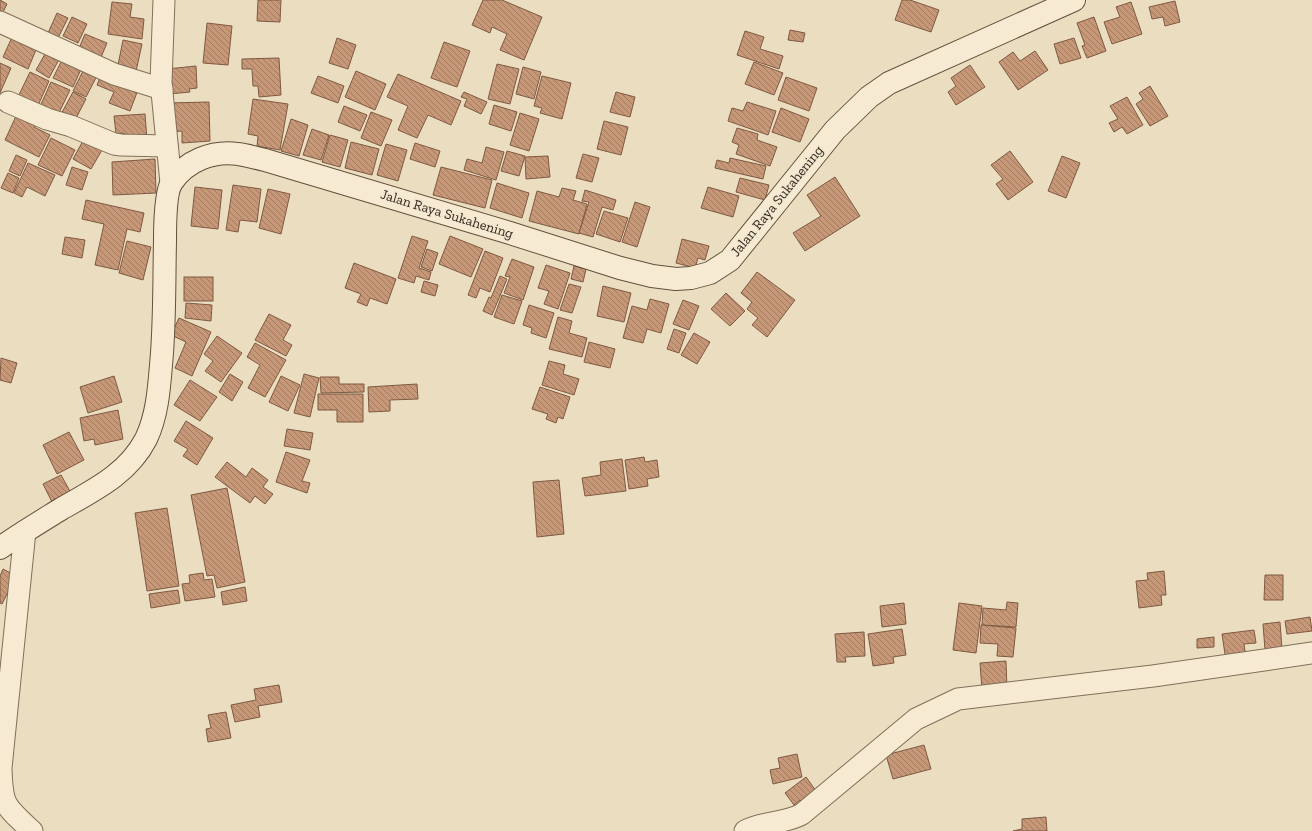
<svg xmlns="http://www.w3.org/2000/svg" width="1312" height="831" font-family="'Zilla Slab',serif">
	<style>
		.building { fill: url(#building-back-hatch); stroke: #7f5941 }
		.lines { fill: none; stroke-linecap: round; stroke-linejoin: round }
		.street-casing { stroke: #826f59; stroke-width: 23 }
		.secondary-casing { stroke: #63503c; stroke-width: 24 }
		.street { stroke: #f6ebd2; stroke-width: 21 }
		.secondary { stroke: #f6ebd2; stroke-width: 22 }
		.labels { text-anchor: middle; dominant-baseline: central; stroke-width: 3; stroke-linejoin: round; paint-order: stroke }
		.street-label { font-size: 14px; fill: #32271d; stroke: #f2e8cf }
	</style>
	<defs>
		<pattern id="building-back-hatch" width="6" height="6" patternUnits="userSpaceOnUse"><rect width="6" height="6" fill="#c69878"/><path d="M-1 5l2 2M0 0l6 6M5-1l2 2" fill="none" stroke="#a17c62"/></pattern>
	</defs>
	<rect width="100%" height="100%" fill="#eaddc0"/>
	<g class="building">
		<polygon points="0,0 7,4 3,12 0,11"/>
		<polygon points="258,0 281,0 280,22 257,21"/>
		<polygon points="483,0 502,0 542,17 524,60 500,50 507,34 492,27 490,33 472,25"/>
		<polygon points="902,0 910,0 939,10 931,32 895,20"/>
		<polygon points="1175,1 1180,22 1165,26 1163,17 1152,19 1149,7"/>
		<polygon points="112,2 132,4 130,17 144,19 142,39 108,34"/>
		<polygon points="1131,2 1142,34 1112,44 1104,22 1120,17 1116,7"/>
		<polygon points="57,13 68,18 58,38 48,33"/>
		<polygon points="72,17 87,24 78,43 63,36"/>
		<polygon points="1094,17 1106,51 1087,58 1082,46 1085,45 1077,23"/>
		<polygon points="207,23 232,26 228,65 203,63"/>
		<polygon points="790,30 805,33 803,42 788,40"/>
		<polygon points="745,31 764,37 760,49 783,56 779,69 737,55"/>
		<polygon points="85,34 107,43 99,62 77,53"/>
		<polygon points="13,35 38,45 28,69 3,57"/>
		<polygon points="337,38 356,45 348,69 329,63"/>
		<polygon points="1074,38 1081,58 1060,64 1054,44"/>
		<polygon points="123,40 142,44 135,76 125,74 127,67 118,65"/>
		<polygon points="444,42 470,51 457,87 431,78"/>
		<polygon points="49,47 62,54 49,78 36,70"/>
		<polygon points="1035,51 1048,70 1018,90 999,62 1013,52 1020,61"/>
		<polygon points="63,58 82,67 73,87 53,78"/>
		<polygon points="279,58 281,95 259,97 258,86 253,86 252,69 242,69 242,59"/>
		<polygon points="754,62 783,73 774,95 745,84"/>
		<polygon points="0,63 11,68 0,93"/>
		<polygon points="87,63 100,70 86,97 73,91"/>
		<polygon points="497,64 519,69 510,104 488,99"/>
		<polygon points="970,65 985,87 956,105 948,92 956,86 951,78"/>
		<polygon points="196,66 197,88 189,89 190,92 169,94 167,69"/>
		<polygon points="523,67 541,72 534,99 516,94"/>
		<polygon points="356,71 386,84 375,110 345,97"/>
		<polygon points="30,72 49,81 36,110 16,101"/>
		<polygon points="102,73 139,87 130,111 109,103 114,92 97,85"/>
		<polygon points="398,74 461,101 451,125 428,115 417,138 398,130 408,106 387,97"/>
		<polygon points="318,76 344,86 338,103 311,93"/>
		<polygon points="542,76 571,83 562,119 540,113 542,108 534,106"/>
		<polygon points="786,77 817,88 809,111 778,100"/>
		<polygon points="51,82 70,90 56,119 38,111"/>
		<polygon points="1150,86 1168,116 1150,126 1136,104 1143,99 1139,93"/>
		<polygon points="73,92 86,99 73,124 59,118"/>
		<polygon points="464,92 487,102 481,114 464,106 467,99 461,97"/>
		<polygon points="616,92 635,97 630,117 610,112"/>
		<polygon points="1127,97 1143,125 1127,134 1122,127 1114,132 1109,123 1118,119 1110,106"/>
		<polygon points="253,99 288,104 280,150 257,146 258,136 248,134"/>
		<polygon points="209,102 210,141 182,143 182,131 169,132 167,103"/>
		<polygon points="747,102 776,111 768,135 728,121 732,108 743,111"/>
		<polygon points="494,105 517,112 511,131 489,124"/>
		<polygon points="344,106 367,115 360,131 338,122"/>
		<polygon points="781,108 809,119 800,142 772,132"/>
		<polygon points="371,112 392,120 381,146 361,138"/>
		<polygon points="520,113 539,119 529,151 510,145"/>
		<polygon points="17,114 36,123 34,127 50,135 39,157 5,140"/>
		<polygon points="145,114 147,140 125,141 124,133 116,134 114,116"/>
		<polygon points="291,119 308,125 299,156 281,151"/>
		<polygon points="604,121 628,127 621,155 597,149"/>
		<polygon points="737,128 758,134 757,140 777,147 770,166 736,154 739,145 732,142"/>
		<polygon points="312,129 329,135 321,160 303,155"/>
		<polygon points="330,135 348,140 340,167 322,162"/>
		<polygon points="51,138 75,150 62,176 38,165"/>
		<polygon points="84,139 102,150 91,169 73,159"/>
		<polygon points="351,142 379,149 372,175 345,168"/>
		<polygon points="415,143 440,151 435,167 410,159"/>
		<polygon points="386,144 407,150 398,181 377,175"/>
		<polygon points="486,147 504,152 496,180 464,170 467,159 482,163"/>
		<polygon points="507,151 525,156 519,176 501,171"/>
		<polygon points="1010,151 1033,182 1008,200 996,184 1003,179 991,165"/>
		<polygon points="583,154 599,158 592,182 576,178"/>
		<polygon points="16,155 27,160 20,176 9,171"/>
		<polygon points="548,156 550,177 526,179 525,157"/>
		<polygon points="1062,156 1080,163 1066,198 1048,191"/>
		<polygon points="730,158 766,166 763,179 715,168 717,160 729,163"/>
		<polygon points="155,159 156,193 113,195 112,162"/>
		<polygon points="28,163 55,175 45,196 27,187 22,197 14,193"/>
		<polygon points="72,167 88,172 82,190 66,185"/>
		<polygon points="441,167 492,180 485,208 433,195"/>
		<polygon points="8,173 19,178 13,193 1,188"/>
		<polygon points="835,177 860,216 805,251 793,233 821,216 807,195"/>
		<polygon points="740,178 769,185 765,200 736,192"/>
		<polygon points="497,183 529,193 522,218 490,208"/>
		<polygon points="233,185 261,189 257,222 240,220 238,232 226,230"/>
		<polygon points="195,187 222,190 218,229 191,226"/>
		<polygon points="708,187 739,196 733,217 701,208"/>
		<polygon points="562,188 576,191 573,200 587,204 579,234 529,221 537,191 559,197"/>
		<polygon points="268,189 290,194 281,234 259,228"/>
		<polygon points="585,190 616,200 613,210 602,207 593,237 579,233 589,202 582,201"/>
		<polygon points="86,200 144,213 140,232 127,229 118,270 95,265 104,224 82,219"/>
		<polygon points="635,202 650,207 637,247 622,242"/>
		<polygon points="604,211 628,218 620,242 596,234"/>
		<polygon points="412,236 428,241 419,268 431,272 429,280 416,276 414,283 398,278"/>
		<polygon points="450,236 483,249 471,277 439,264"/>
		<polygon points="65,237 85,240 82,258 62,254"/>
		<polygon points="682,239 709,246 705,260 698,258 695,268 676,263"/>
		<polygon points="127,241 151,247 143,280 119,273"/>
		<polygon points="427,249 438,253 432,271 421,267"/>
		<polygon points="485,251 503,258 490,292 480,288 476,298 468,295"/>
		<polygon points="512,259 534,267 523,300 504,293 510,277 505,276"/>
		<polygon points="354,263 396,279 387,304 370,298 367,306 357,302 361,294 345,288"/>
		<polygon points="546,265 570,273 558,309 544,304 549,291 538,288"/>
		<polygon points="574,266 586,269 583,282 571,279"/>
		<polygon points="757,272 795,300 767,337 752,325 758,318 747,309 752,302 741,293"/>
		<polygon points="500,276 507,279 492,315 483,311 489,297 491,298"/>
		<rect x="184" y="277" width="29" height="24"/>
		<polygon points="424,281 438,285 435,296 421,292"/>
		<polygon points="569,284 581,287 572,313 560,310"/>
		<polygon points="603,286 631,293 624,322 597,316"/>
		<polygon points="726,293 745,311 730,326 711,309"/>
		<polygon points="502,295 522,301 514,324 494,317"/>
		<polygon points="650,299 669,304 661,333 647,329 643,343 623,338 632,306 647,310"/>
		<polygon points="683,300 699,306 689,330 673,324"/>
		<polygon points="186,303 212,305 211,321 185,318"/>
		<polygon points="529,305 554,313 546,338 531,333 532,328 523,325"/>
		<polygon points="269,314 291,325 283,340 292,345 286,356 255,340"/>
		<polygon points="558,317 572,321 569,333 587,338 582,357 549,349"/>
		<polygon points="179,318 211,332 192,376 175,368 186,342 171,335"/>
		<polygon points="674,329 686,333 679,353 667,349"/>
		<polygon points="694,333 710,342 697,364 681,355"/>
		<polygon points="217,336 242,353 221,382 205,371 213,361 204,354"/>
		<polygon points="589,342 615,349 610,368 584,362"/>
		<polygon points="255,343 286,360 265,397 248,388 260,365 247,357"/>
		<polygon points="1,358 17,363 11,383 0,380"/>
		<polygon points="549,361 565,365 563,374 579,379 574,395 542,385"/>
		<polygon points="230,374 243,382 232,401 219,392"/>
		<polygon points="304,374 319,378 310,417 294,413"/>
		<polygon points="114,376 122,402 88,413 80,387"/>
		<polygon points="281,376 300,385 288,411 269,402"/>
		<polygon points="320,377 339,377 339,384 364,384 364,392 321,393"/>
		<polygon points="190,380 217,397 200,421 174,405"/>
		<polygon points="417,384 418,399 390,400 390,411 369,412 368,387"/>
		<polygon points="540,387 570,397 563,419 558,417 556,423 546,419 548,414 532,409"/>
		<polygon points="318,394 363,394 363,422 337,422 337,410 318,410"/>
		<polygon points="118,410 123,439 95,445 94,439 84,441 80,418"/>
		<polygon points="186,421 213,438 197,465 183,456 188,449 174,441"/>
		<polygon points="287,429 313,433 310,450 284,446"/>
		<polygon points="69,432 84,460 57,474 43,445"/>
		<polygon points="286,452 310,460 302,481 310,483 307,493 276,482"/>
		<polygon points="644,457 645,462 657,460 659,477 647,479 648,486 629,489 625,460"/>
		<polygon points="622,459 626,491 585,496 582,478 601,475 600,462"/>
		<polygon points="227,462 246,477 252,468 268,480 263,487 273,494 265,504 255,496 250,503 215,477"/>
		<polygon points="61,475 71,493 52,502 43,484"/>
		<polygon points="559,480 564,534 537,537 533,482"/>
		<polygon points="227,488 245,582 217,588 214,575 207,576 191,495"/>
		<polygon points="167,508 179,586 147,591 135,513"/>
		<polygon points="3,569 16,576 2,604 0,603 0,576"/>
		<polygon points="1164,571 1166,595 1161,595 1162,605 1139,608 1136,581 1148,580 1147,573"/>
		<polygon points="203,573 204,580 212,579 215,597 185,601 182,584 190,583 189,575"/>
		<polygon points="1265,575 1283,575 1283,600 1264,600"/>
		<polygon points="245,587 247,601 223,605 221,592"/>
		<polygon points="178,590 180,603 151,608 149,594"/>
		<polygon points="1007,602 1018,603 1016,627 982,625 983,608 1006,610"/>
		<polygon points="904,603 906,624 882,627 880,606"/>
		<polygon points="959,603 982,606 976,653 953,650"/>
		<polygon points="1310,617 1312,631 1287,634 1285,621"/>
		<polygon points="1280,622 1282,649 1265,650 1263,624"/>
		<polygon points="981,625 1016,628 1013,657 997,656 998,644 980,643"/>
		<polygon points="902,629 906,655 893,657 894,663 873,666 868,634"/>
		<polygon points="1254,630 1256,643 1244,644 1246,658 1226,661 1222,634"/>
		<polygon points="864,632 865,656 845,657 846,662 837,662 835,634"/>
		<polygon points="1214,637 1214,647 1197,648 1197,639"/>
		<polygon points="1006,661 1007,689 982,690 980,663"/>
		<polygon points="279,685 282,702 258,706 260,717 235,722 231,705 256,700 254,689"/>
		<polygon points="226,712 231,738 208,742 206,729 211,728 208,715"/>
		<polygon points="924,745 931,769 893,779 886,755"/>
		<polygon points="797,754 802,777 773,784 770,770 780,768 778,758"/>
		<polygon points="806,777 819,795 805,806 800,800 794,805 785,793"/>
		<polygon points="1046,817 1047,831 1013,831 1022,829 1022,819"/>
	</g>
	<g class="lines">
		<defs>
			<g id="street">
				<polyline points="164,0 161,82 171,183"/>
				<polyline points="0,22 114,74 162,89"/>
				<polyline points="8,102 47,119 71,126 114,144 121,145 167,146"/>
				<path d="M25,531L1,768C2,806 5,806 32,831"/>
				<path d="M745,831C763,821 785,824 802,814L916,719L958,699L1153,676L1312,653"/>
			</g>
			<path id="secondary" d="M0,548C20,534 40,522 61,509C94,490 128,474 146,439C157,416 159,390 161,365C165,324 164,283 165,241C165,228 165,192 172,182C186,161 213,150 238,154C247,155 256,158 265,160L510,233L620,268L652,276L676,279L691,278L710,273L730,260L835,130L869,97L889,83L1074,0"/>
		</defs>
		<use href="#street" class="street-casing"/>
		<use href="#secondary" class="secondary-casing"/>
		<use href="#street" class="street"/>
		<use href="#secondary" class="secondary"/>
	</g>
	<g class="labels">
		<g class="street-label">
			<text transform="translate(777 201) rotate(-51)">Jalan Raya Sukahening</text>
			<text transform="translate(447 214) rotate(17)">Jalan Raya Sukahening</text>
		</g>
	</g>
</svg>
